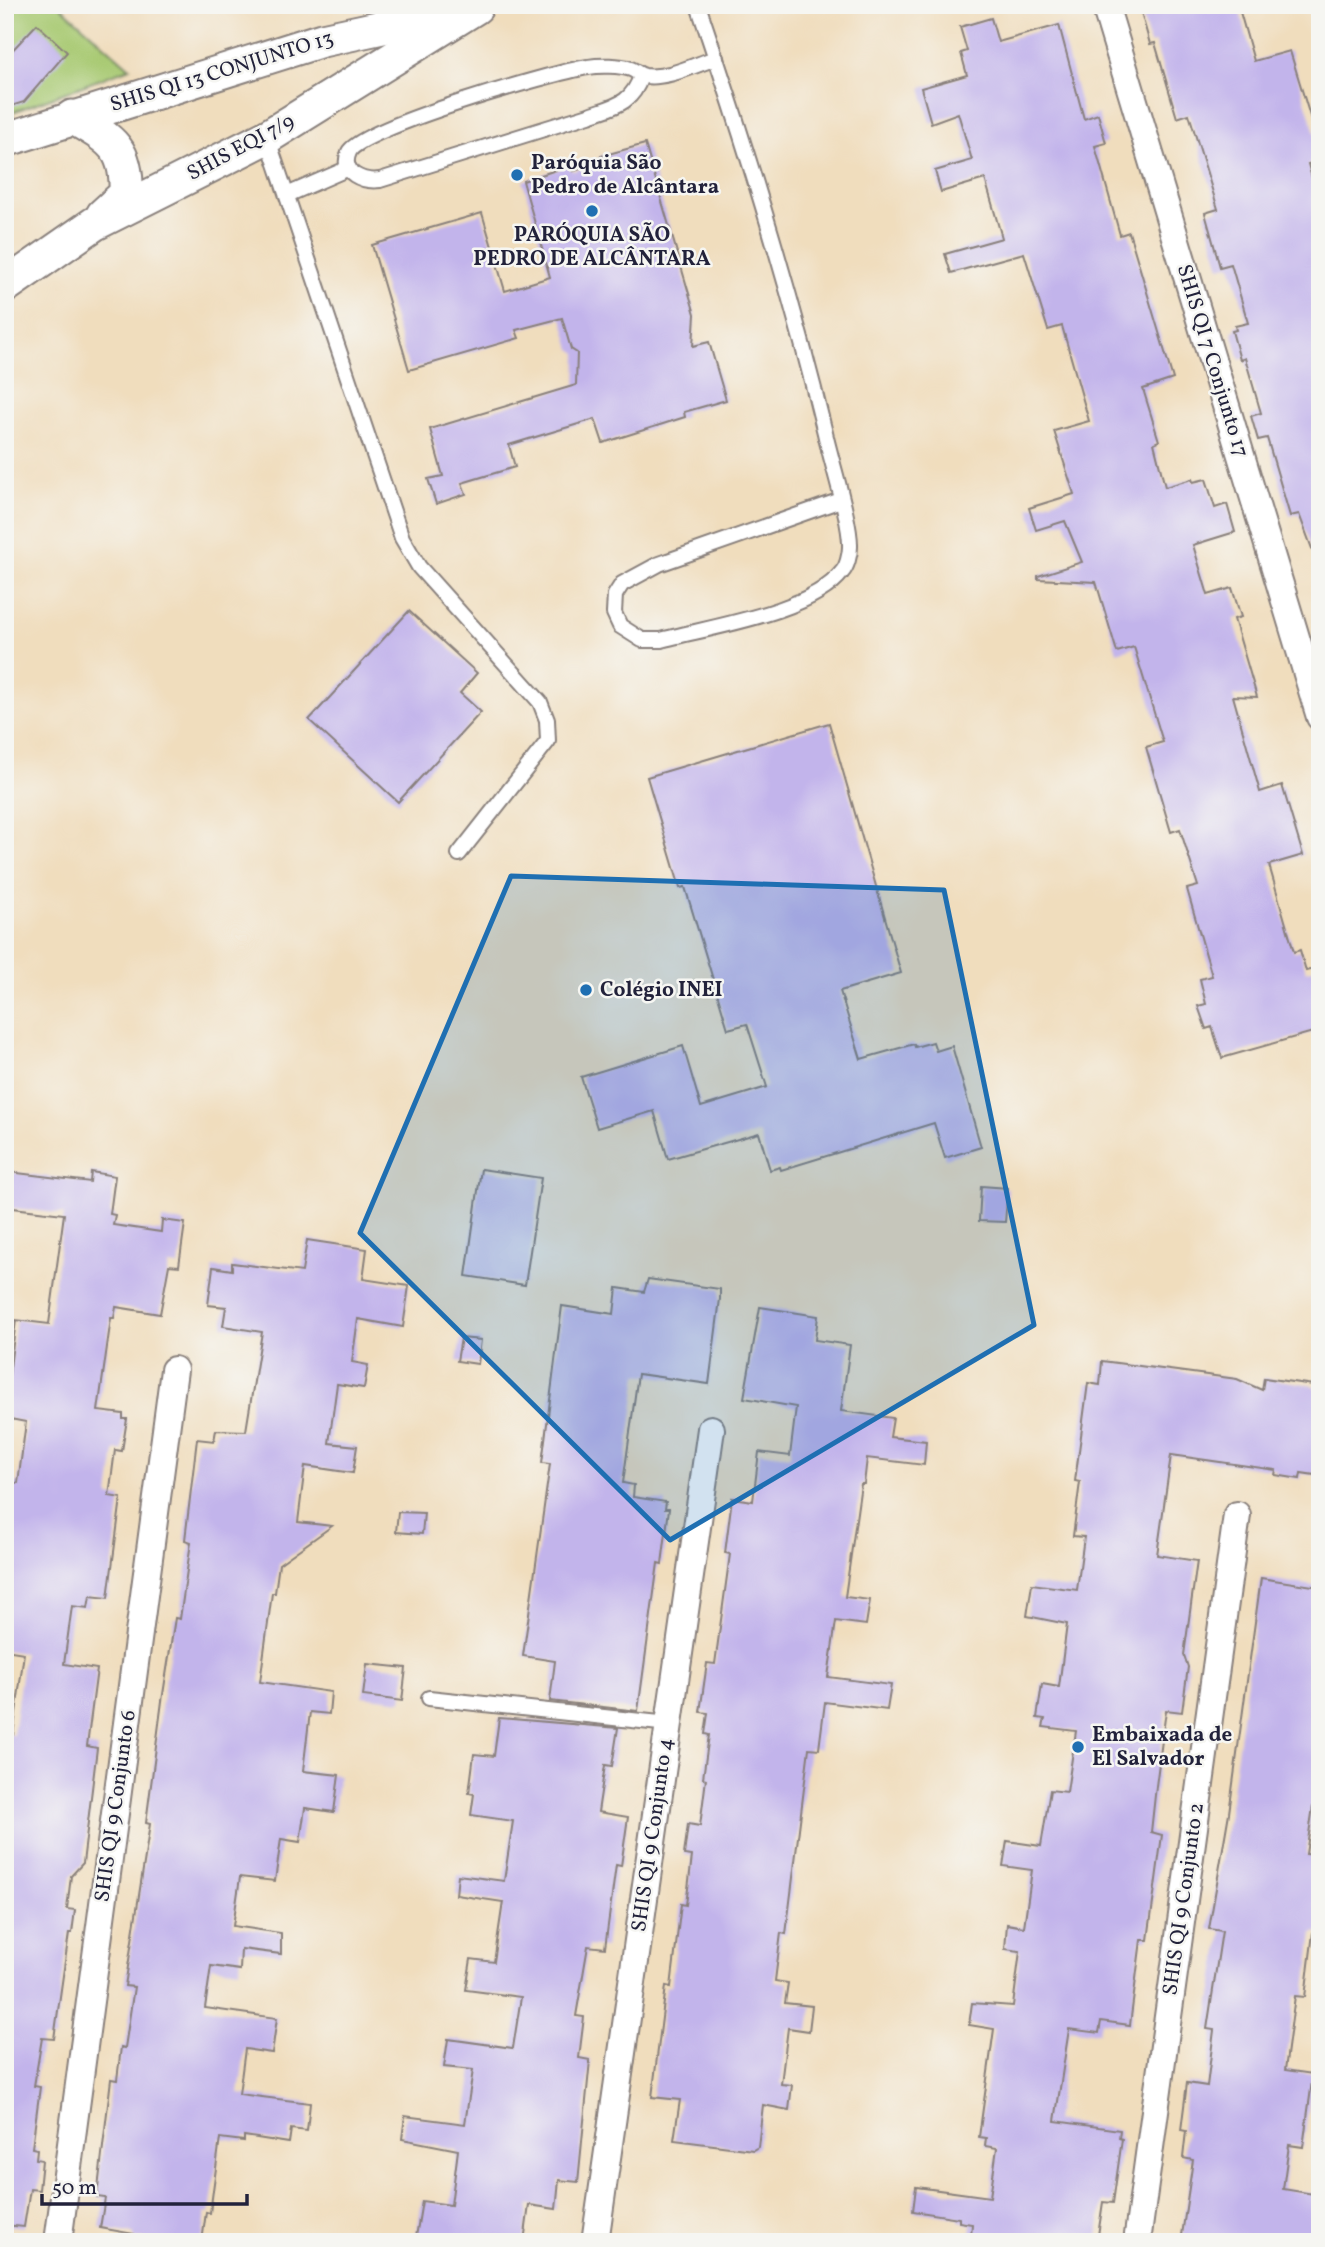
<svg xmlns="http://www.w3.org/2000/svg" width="1325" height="2247" font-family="Vollkorn,serif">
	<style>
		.green { fill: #a7c971; stroke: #647656; stroke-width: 2 }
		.building { fill: #c2b4eb }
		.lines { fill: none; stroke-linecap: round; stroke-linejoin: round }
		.service-casing { stroke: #89807c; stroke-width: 18 }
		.minor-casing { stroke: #89807c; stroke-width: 30 }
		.tertiary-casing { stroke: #89807c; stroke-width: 37 }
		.service { stroke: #fff; stroke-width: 14 }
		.minor { stroke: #fff; stroke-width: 26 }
		.tertiary { stroke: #fff; stroke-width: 33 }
		.marked { fill: #1f6fb2; fill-opacity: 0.2; stroke: #1f6fb2; stroke-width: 5; stroke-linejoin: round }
		.poi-dot { fill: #1f6fb2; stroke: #f6f6f2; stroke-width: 2.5 }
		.labels { text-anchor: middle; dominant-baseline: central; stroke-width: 5; stroke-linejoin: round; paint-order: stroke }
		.street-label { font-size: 21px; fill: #22223b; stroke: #f6f6f2 }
		.poi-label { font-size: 21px; font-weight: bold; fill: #22223b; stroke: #f6f6f2; text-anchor: start }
	</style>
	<rect width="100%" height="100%" fill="#f6f6f2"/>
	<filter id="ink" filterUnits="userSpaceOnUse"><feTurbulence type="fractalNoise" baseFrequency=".0143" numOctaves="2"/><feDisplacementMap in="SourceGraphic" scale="14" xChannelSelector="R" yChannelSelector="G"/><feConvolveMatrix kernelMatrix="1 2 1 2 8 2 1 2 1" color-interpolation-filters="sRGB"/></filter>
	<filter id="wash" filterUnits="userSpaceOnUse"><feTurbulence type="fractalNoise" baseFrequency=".00686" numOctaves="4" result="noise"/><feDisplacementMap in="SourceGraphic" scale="28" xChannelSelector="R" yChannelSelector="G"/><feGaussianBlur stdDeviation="1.57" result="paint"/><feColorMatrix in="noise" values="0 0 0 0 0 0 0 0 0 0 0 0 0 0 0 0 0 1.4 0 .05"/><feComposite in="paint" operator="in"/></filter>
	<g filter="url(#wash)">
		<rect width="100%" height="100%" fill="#f0ddbd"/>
		<polygon class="green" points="5,5 59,5 130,68 5,115"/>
		<g id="blocks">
			<g class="building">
				<polygon points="1139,5 1238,5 1254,61 1290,51 1320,149 1320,161 1308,164 1320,206 1320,562 1317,562 1299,514 1290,516 1267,438 1258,440 1251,416 1261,413 1245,358 1240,360 1232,331 1236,330 1235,326 1248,323 1231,264 1220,267 1205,213 1218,209 1189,114 1177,118 1155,43 1150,44"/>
				<polygon points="991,18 998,42 1059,25 1084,119 1098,114 1106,143 1095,146 1120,235 1129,232 1173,379 1143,389 1159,441 1154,443 1165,487 1192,479 1193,482 1206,479 1215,508 1227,504 1235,532 1193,545 1208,595 1232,588 1241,617 1234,619 1257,697 1233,696 1260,792 1282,785 1303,855 1269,865 1294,952 1300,950 1306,971 1320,967 1320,1030 1222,1058 1212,1027 1206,1029 1198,1006 1206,1004 1200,979 1212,976 1187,889 1198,886 1180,829 1171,832 1146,747 1163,742 1134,647 1117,652 1096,582 1038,579 1038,576 1082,562 1065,521 1036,530 1029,508 1074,494 1054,431 1089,421 1062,326 1048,330 1024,253 951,273 945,254 1002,238 985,179 941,192 935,171 972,160 958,113 931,123 921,88 967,75 961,53 967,51 960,27"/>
				<polygon points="37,24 67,52 24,102 5,108 5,58"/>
				<polygon points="645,144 695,314 693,346 709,342 726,400 684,412 685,417 603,443 595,419 509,445 515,467 462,483 466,494 436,504 428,479 443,476 430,429 576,385 577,353 571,349 562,318 516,330 519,338 409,370 372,245 482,213 505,291 550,277 523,181 568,166 573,171 597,164 601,156"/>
				<polygon points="409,611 477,673 460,693 481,712 398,802 309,720"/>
				<polygon points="829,723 901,973 840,991 861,1059 914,1044 915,1047 933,1042 936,1051 952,1046 981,1147 945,1158 934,1123 781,1170 780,1167 770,1170 759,1133 668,1159 654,1111 597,1128 581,1077 683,1046 701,1107 767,1087 747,1024 728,1029 685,887 680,888 647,777"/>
				<polygon points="481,1169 541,1178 525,1285 466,1276"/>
				<polygon points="9,1172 90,1182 91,1172 115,1176 110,1214 115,1215 113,1225 161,1232 162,1220 185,1223 179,1266 169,1265 160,1314 116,1307 114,1318 111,1318 98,1411 123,1414 123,1419 127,1419 122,1451 115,1450 109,1496 121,1498 108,1598 90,1596 88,1608 72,1606 64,1664 97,1669 87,1746 97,1748 83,1863 71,1876 67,1909 75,1910 72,1933 69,1933 54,2039 42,2038 34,2086 40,2087 32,2148 37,2149 36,2159 42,2160 39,2190 30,2189 24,2227 5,2225 5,1734 13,1735 24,1653 5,1650 5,1560 12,1511 5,1510 5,1482 18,1483 26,1422 5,1418 5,1407 16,1320 49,1324 64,1214 5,1207"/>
				<polygon points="981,1186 1008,1188 1005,1222 979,1221"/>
				<polygon points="307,1240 367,1249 363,1279 409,1286 403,1327 358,1319 352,1362 368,1365 364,1388 337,1384 329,1443 357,1446 353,1473 305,1466 298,1522 332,1526 279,1564 275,1593 272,1593 260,1682 331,1692 329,1714 310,1712 303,1771 339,1775 334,1812 305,1808 300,1842 281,1839 275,1881 240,1877 233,1926 281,1933 281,1954 241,1949 240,1970 211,1966 205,2008 277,2018 272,2053 245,2049 239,2094 310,2103 307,2131 291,2129 289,2143 244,2136 244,2141 220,2138 210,2213 206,2212 202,2242 134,2239 134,2234 100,2228 105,2198 97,2197 111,2079 117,2080 121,2047 125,2048 134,1987 125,1986 150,1824 146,1823 162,1701 175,1618 180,1619 191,1542 185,1540 197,1439 214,1441 216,1430 246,1431 262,1332 223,1326 226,1307 208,1305 213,1267 232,1270 232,1263 302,1272"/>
				<polygon points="648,1279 720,1289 720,1299 709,1384 638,1374 623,1483 634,1485 633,1497 666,1502 665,1509 669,1509 662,1564 658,1563 638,1711 550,1701 555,1661 523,1656 550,1464 542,1463 562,1306 614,1314 617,1288 644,1292"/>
				<polygon points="760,1307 818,1316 815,1340 850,1345 841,1411 893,1418 890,1437 926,1441 924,1465 867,1458 864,1484 861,1484 845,1597 870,1600 866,1625 836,1621 828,1677 891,1685 887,1710 825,1702 819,1749 809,1748 786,1934 781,1933 775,1981 788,1983 785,2003 812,2006 809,2031 788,2028 781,2084 792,2085 789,2110 763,2105 758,2147 753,2150 674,2140 680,2100 652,2097 666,1986 671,1987 681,1904 686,1905 692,1856 684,1855 688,1824 700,1826 706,1779 703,1778 709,1735 705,1734 708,1713 700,1712 707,1663 715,1664 730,1554 725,1553 732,1498 753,1501 759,1452 790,1456 796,1407 744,1398"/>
				<polygon points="461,1338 481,1340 478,1364 457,1361"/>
				<polygon points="1102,1361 1237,1379 1262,1390 1264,1378 1313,1385 1320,1394 1320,1468 1316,1467 1315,1475 1301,1473 1300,1479 1275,1475 1276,1470 1171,1455 1157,1555 1197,1561 1184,1655 1188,1667 1182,1712 1166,1710 1156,1786 1151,1832 1162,1835 1148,1940 1141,1940 1130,2025 1101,2021 1099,2033 1069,2029 1055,2121 1120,2130 1119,2138 1122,2139 1113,2203 1103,2202 1097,2242 1001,2242 971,2237 972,2224 959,2222 959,2218 913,2211 916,2187 990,2197 997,2148 985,2146 986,2138 979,2137 994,2029 969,2025 972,2003 1013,2006 1020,1951 1005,1949 1007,1924 1024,1927 1032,1870 1003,1866 1007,1841 1041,1846 1050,1790 1067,1792 1076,1731 1043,1727 1045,1719 1037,1718 1042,1684 1059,1687 1067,1624 1027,1616 1032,1584 1077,1590 1084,1537 1073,1536 1080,1482 1075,1481 1088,1383 1100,1385"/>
				<polygon points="398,1512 424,1513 422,1534 396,1532"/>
				<polygon points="1261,1578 1320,1587 1320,1759 1306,1854 1320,1855 1316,1908 1320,1909 1320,1932 1313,1933 1305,1997 1295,1996 1285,2070 1313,2074 1303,2147 1289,2145 1283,2189 1320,2195 1320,2242 1181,2242 1193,2160 1183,2158 1186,2131 1181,2130 1187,2083 1207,2086 1214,2030 1207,2029 1222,1931 1209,1929 1229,1813"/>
				<polygon points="367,1664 406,1668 402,1701 363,1696"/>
				<polygon points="499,1718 618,1728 612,1766 605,1765 598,1812 628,1817 621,1866 616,1865 605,1948 588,1946 576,2016 584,2017 579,2058 590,2060 578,2182 559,2180 556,2209 529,2205 524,2242 450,2242 416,2237 422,2201 451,2205 458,2150 402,2139 405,2116 465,2124 473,2070 444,2067 448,2039 513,2048 521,1997 466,1990 471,1959 494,1962 503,1902 456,1895 458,1875 504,1881 513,1821 471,1815 474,1794 469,1793 474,1754 494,1756"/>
			</g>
		</g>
	</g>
	<g filter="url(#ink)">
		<use href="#blocks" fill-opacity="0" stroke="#89807c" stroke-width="2"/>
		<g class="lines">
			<defs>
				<g id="service">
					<path d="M698,5C746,146 790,289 825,433C831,461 851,522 850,547C850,554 847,567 842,572C812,612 710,627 661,640H642L620,626L614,613L615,595L622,584L659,564L841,500"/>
					<path d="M641,76C632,104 615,106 589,115L380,180C364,182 339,174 349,152C360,128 554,72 588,67C599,65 620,65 631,69C636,71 639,75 645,76C668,79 694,65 716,58"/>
					<polyline points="267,137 402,538 419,567 540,702 547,720 548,741 459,854"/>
					<polyline points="287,195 349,168"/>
					<polyline points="429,1698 669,1724"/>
				</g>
				<g id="minor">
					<polyline points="1105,5 1320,717"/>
					<polyline points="58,2242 174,1370"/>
					<polyline points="595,2242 711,1429"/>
					<polyline points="1137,2242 1237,1515"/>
				</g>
				<g id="tertiary">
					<path d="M72,117C110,139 128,147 126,194L103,215"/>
					<polyline points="5,140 322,40 452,12"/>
					<polyline points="5,286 94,224 267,137 476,7"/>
				</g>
			</defs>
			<use href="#service" class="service-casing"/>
			<use href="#minor" class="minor-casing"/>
			<use href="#tertiary" class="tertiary-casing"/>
			<use href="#service" class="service"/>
			<use href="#minor" class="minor"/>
			<use href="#tertiary" class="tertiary"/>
		</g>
	</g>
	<path class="marked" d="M511,876L944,890L1034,1325L670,1540L360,1233Z"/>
	<g class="poi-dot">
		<circle cx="517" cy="175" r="7"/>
		<circle cx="592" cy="211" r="7"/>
		<circle cx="586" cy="990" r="7"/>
		<circle cx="1078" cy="1747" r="7"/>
	</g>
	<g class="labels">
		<g class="street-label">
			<text transform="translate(222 72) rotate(-17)">SHIS QI 13 CONJUNTO 13</text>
			<text transform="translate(241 148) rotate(-28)">SHIS EQI 7/9</text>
			<text transform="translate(1212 361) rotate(73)">SHIS QI 7 Conjunto 17</text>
			<text transform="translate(116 1806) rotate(-82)">SHIS QI 9 Conjunto 6</text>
			<text transform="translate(653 1835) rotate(-82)">SHIS QI 9 Conjunto 4</text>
			<text transform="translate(1184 1899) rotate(-82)">SHIS QI 9 Conjunto 2</text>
		</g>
		<g class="poi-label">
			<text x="531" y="163">Paróquia São<tspan x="531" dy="24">Pedro de Alcântara</tspan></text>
			<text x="592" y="235" text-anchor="middle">PARÓQUIA SÃO<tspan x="592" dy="24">PEDRO DE ALCÂNTARA</tspan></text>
			<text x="600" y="990">Colégio INEI</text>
			<text x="1092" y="1735">Embaixada de<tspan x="1092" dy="24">El Salvador</tspan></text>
		</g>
	</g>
	<rect width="1325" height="2247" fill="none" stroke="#f6f6f2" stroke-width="28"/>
	<path d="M42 2194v10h205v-10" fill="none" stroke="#22223b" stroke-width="3.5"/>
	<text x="52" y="2194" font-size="21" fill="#22223b" stroke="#f6f6f2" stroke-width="5" paint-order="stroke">50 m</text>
</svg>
